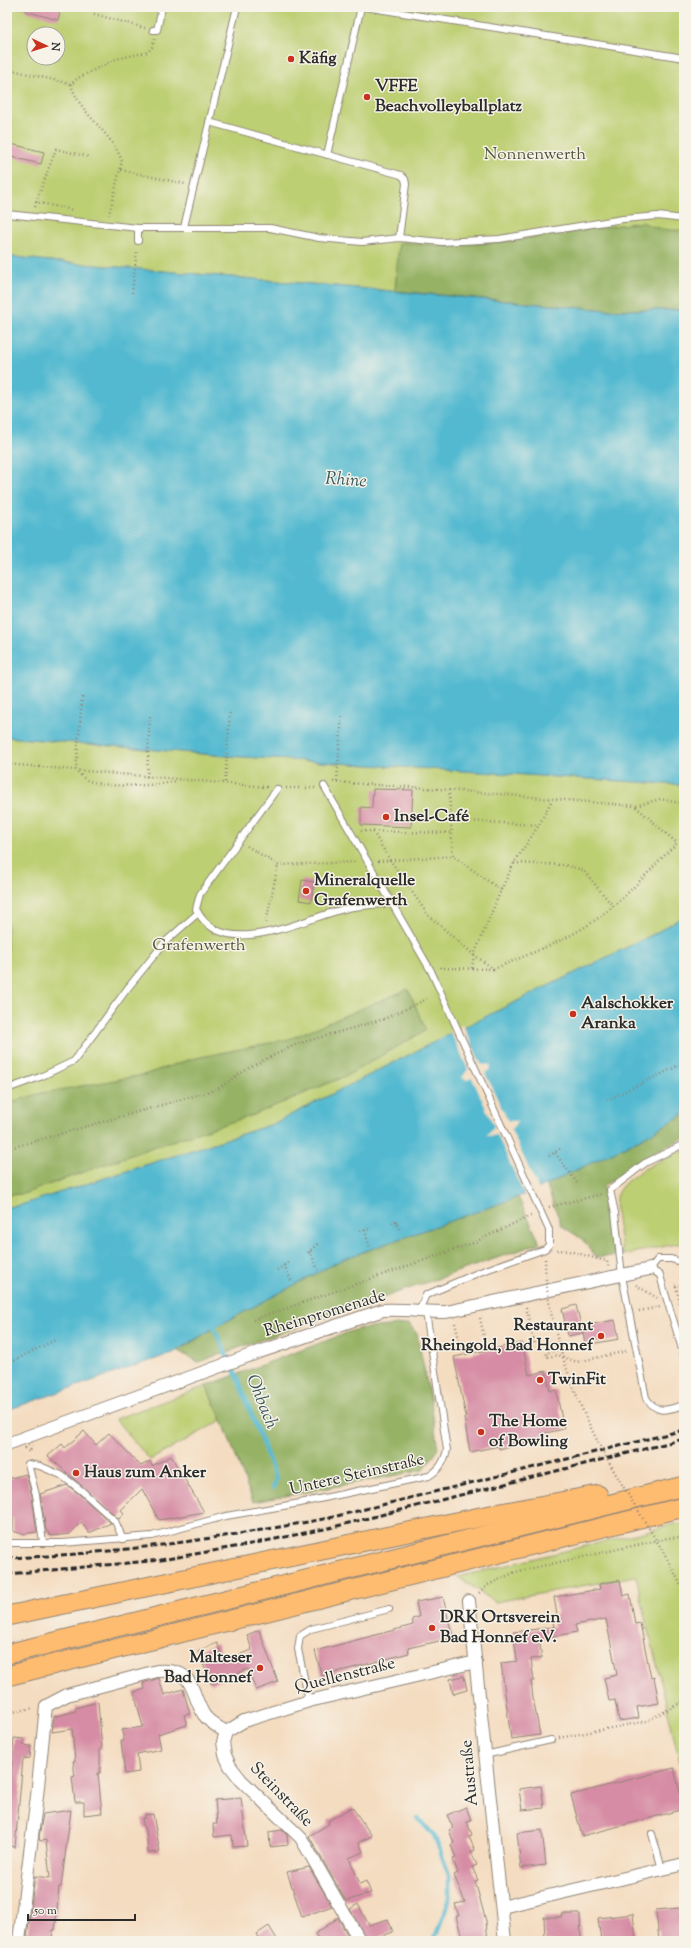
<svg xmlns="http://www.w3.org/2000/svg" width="691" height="1948" font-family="'Sorts Mill Goudy',serif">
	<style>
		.green { fill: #bdcf73; stroke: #747d4f; fill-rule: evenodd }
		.forest { fill: #96b265; stroke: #606e48 }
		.water { fill: #52b9d0; stroke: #3e727e }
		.pier { fill: #f4dcc0 }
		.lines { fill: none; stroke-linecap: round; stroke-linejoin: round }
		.stream { stroke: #52b9d0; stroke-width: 4.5 }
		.building { fill: #d68ca4 }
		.service-casing { stroke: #908476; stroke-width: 8 }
		.minor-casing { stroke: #908476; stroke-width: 14 }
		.trunk-casing { stroke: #908476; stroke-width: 21 }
		.path { stroke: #908476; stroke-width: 2.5; stroke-dasharray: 1 3; stroke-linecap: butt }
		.service { stroke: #fff; stroke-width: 6 }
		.minor { stroke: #fff; stroke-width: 12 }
		.trunk { stroke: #febc70; stroke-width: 19 }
		.tram { stroke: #2b2b2b; stroke-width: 1 }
		.rail { stroke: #2b2b2b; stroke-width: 3; stroke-dasharray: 6 3; stroke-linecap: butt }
		.service-bridge-casing { stroke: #908476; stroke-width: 8; stroke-linecap: butt }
		.path-bridge { stroke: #908476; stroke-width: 2.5; stroke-dasharray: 1 3; stroke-linecap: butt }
		.service-bridge { stroke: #fff; stroke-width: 6 }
		.poi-dot { fill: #c8321e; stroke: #f7f3e8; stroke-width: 1.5 }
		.labels { text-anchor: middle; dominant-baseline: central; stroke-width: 3; stroke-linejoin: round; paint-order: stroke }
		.poi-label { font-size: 17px; font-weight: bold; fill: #2b2b2b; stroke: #f7f3e8; text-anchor: start }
		.park-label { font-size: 17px; fill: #50543d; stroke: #f7f3e8 }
		.street-label { font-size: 17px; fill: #2b2b2b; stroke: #f7f3e8 }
		.water-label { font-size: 18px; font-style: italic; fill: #37565d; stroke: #f7f3e8 }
	</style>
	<rect width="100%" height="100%" fill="#f7f3e8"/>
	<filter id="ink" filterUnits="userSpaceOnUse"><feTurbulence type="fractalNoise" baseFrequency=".025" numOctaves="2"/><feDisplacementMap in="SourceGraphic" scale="8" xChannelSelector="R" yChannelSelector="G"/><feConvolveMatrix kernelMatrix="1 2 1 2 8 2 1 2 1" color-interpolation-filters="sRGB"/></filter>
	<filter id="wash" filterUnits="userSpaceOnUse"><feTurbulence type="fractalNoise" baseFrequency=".012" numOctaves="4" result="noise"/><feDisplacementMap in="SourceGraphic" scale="16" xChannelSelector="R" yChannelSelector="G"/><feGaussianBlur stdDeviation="0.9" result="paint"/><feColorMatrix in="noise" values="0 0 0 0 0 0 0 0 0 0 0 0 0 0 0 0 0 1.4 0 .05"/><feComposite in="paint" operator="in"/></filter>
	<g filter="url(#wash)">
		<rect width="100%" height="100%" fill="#f4dcc0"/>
		<g class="green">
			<path d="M7,7H582L591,9L593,7H684V310H607L49,261L7,256ZM34,34H58V58H34Z"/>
			<polygon points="7,737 227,756 684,785 684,916 654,934 444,1037 273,1124 21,1205 7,1207"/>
			<path d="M684,1150V1245L681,1243L623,1255C621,1242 614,1211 616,1199C618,1177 666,1158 684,1150Z"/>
			<polygon points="206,1386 222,1420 150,1460 115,1419"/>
			<polygon points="684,1522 684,1780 636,1576 495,1602 458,1577"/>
		</g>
		<g class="forest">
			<path d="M642,222C656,229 668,231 684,230V310H607L395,291L399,242L442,246L500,242Z"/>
			<polygon points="408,989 426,1030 348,1075 253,1115 156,1146 23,1194 7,1195 7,1103 42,1093 143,1075 191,1059 289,1039"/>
			<polygon points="684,1114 684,1138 655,1152 603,1186 615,1256 596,1257 582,1239 562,1226 546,1185 644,1137"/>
			<polygon points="518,1197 540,1243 198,1362 178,1351 214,1328 343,1259"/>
			<polygon points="409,1324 417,1334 431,1403 438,1449 423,1470 253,1502 222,1420 206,1386 357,1329"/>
		</g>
		<g class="water">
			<polygon points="7,256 49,261 607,310 684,310 684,785 227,756 7,737"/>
			<polygon points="684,916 684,1114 644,1137 546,1185 518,1197 343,1259 214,1328 173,1353 7,1410 7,1207 21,1205 273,1124 444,1037 654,934"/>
		</g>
		<polygon class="pier" points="463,1025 481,1064 491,1065 489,1070 485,1073 508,1121 517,1121 511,1130 539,1190 525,1196 497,1135 492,1136 487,1135 494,1126 472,1078 467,1080 462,1078 468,1069 450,1031"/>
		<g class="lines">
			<g class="stream">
				<polyline points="216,1323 214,1328 238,1379 276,1479 273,1488"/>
				<polyline points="417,1818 434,1835 449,1875 449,1901 435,1937"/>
			</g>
		</g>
		<g id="blocks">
			<g class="building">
				<polygon points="25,7 61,7 58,20 25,11"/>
				<polygon points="7,143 44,152 41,164 7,156"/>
				<polygon points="373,789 413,790 411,827 361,825 361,807 372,808"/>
				<polygon points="302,880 314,882 311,902 299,900"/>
				<polygon points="576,1305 583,1333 568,1336 562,1309"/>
				<polygon points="615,1320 619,1339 585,1345 582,1326"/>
				<polygon points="522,1343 529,1375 546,1371 550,1391 556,1390 564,1429 541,1434 542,1439 499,1449 499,1446 470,1452 464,1417 466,1417 454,1357"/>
				<polygon points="84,1431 96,1445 109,1433 141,1466 150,1461 152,1466 171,1456 204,1512 159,1520 142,1489 121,1510 124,1513 119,1519 48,1456 62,1444 65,1448"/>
				<polygon points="26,1474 32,1496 37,1532 22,1534 13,1531 13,1518 7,1520 7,1479"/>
				<polygon points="67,1485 79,1494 111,1523 89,1533 81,1522 70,1534 51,1536 46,1530 40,1494"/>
				<polygon points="620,1580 623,1596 630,1594 635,1624 640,1623 651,1678 654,1677 659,1703 637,1707 639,1718 619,1721 615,1700 609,1701 604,1678 617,1675 606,1619 575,1625 577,1632 539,1639 542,1658 531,1659 534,1681 531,1681 533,1698 540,1735 511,1739 501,1663 517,1661 513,1632 554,1627 552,1616 557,1615 554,1597 600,1589 599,1584"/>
				<polygon points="443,1597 453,1638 408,1648 409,1653 322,1676 315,1651 413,1625 412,1619 419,1617 416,1602"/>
				<polygon points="259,1630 278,1682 256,1690 248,1669 211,1684 198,1651 217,1643 224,1660 252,1650 247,1635"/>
				<polygon points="464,1676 467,1690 453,1694 450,1679"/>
				<polygon points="159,1678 164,1695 183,1689 190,1714 184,1715 187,1725 158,1734 161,1749 137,1754 139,1772 125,1774 121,1741 124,1741 122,1730 143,1727 134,1692 145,1689 143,1683"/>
				<polygon points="98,1702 102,1749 100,1749 100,1773 98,1773 102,1813 84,1815 84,1802 75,1802 72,1777 75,1776 73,1761 75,1761 72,1729 52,1732 54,1717 76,1711 75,1708"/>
				<polygon points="14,1738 24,1739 23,1745 31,1746 30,1758 23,1759 15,1847 7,1846 7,1784 10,1784"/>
				<polygon points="674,1768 684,1809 582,1836 571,1795"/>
				<polygon points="541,1786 544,1808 522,1810 519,1789"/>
				<polygon points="241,1798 247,1846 233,1847 232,1835 214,1837 213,1824 217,1824 215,1800"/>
				<polygon points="352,1807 372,1836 359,1842 363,1852 349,1858 360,1884 366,1881 371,1893 346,1901 309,1836 329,1824 328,1821"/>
				<polygon points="466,1807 471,1820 467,1822 472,1835 469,1837 475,1850 471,1852 477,1865 472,1867 478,1880 475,1881 486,1921 488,1941 463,1941 456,1916 459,1916 455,1904 465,1902 454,1875 458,1873 453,1859 456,1858 451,1845 454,1843 449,1830 453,1828 447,1815"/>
				<polygon points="71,1810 61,1887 59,1887 55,1930 53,1930 52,1940 27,1937 35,1876 50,1878 46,1840 40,1841 39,1837 43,1814"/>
				<polygon points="153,1814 160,1852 148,1853 146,1829 144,1829 142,1818 145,1818 145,1815"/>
				<polygon points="282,1830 287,1835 288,1845 270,1847 269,1832"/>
				<polygon points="542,1830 546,1865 521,1868 517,1833"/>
				<polygon points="309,1867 332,1906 302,1917 287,1872"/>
				<polygon points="358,1904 369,1925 388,1919 393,1932 367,1941 350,1909"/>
				<polygon points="679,1908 681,1922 684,1922 684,1941 659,1941 656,1910"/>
				<polygon points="562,1914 580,1914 581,1941 545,1941 544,1917 563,1917"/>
				<polygon points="633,1914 636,1941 601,1941 598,1918"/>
				<polygon points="338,1918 351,1941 320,1941 315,1934"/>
				<polygon points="269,1926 278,1941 261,1941 257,1934"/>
			</g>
		</g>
	</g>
	<g filter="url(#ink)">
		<use href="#blocks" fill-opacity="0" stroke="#908476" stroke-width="1"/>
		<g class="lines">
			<defs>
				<g id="service">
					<polyline points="365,7 684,58"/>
					<polyline points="153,30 157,30 162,7"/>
					<polyline points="209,122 401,175 405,179 406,184 399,238"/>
					<polyline points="327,155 361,7"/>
					<polyline points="7,214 138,228 270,228 319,238 362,242 399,238 442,242 499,239 623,219 658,216 684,219"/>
					<polyline points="184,227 237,7"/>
					<polyline points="138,241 138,228"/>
					<polyline points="324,786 431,971"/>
					<path d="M277,789L200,894L196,909C223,963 302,919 344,909C360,905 377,905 393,903"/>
					<polyline points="7,1089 40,1077 74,1061 127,989 165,942 198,913"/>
					<path d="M684,1144L645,1163L610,1190L615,1213L622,1276L646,1398C658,1415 666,1410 684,1405"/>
					<path d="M684,1263L671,1259H658L650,1269L660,1275C667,1303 677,1329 684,1357"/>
					<polyline points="418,1312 426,1295 480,1272 545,1249 549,1245 549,1230"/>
					<polyline points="43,1542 36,1495 28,1464 40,1466 61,1475 82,1491 115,1521 123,1539"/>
					<path d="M7,1543H62L152,1536L226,1516L300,1503L429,1476C440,1469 444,1462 447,1450L426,1312"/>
					<polyline points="309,1701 298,1649 300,1636 311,1629 389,1609"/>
					<polyline points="485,1755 551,1740"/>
					<polyline points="652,1834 662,1869"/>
				</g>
				<g id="minor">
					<path d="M7,1444L262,1351L383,1310C404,1309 425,1312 446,1312L650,1269"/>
					<polyline points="469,1601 505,1941"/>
					<polyline points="226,1732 244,1721 309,1701 476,1662"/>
					<polyline points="226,1732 223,1742 225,1755 230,1766 241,1780 301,1838 360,1941"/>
					<polyline points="502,1907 684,1864"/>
					<path d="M19,1941L37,1796L46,1706L67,1695L157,1671C196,1668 189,1690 204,1715C210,1723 218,1727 226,1732"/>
				</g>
				<g id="trunk">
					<polyline points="7,1616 485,1516 598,1495"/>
					<polyline points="7,1654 684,1486"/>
					<polyline points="7,1676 684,1507"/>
				</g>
			</defs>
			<use href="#service" class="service-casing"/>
			<use href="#minor" class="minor-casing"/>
			<use href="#trunk" class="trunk-casing"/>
			<g class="path">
				<polyline points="94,14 145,28"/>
				<polyline points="7,69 71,84 78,78 116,59 148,52 152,47 155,38"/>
				<path d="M71,84C80,115 111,131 122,161L109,215"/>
				<polyline points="121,170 185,184"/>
				<polyline points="36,202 56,149 90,157"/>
				<polyline points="35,207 36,202 73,210"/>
				<polyline points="132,293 137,250"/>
				<path d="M82,697L76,771C79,773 82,777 85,779C102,789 159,786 177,781"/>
				<polyline points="7,764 267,787"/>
				<polyline points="147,777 150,715"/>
				<polyline points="337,781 342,715"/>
				<polyline points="225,782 230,711"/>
				<path d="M333,782L439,789L635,806L677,843C650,869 625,900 594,921C564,942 528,954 494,969L474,955L428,915L390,860L373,832"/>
				<polyline points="286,788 315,788"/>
				<polyline points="449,790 453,856 501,890"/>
				<polyline points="636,806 660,799 684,804"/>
				<polyline points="451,820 538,825"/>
				<polyline points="361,831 452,833"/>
				<polyline points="247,846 278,865 357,862"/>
				<polyline points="378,861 453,856"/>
				<polyline points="514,863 564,865 583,870 613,906"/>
				<polyline points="266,923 278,865"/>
				<polyline points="440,968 493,969"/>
				<polyline points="472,968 474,955 501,890 514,863 539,825 552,800"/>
				<polyline points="607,1100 684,1063"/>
				<polyline points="7,1149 218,1089 250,1067 297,1044 384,1019 427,999"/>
				<polyline points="555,1153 578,1184"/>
				<polyline points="549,1156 560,1149"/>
				<polyline points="549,1207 602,1194"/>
				<polyline points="395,1221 401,1231"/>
				<polyline points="392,1223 399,1220"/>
				<polyline points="365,1230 370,1249"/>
				<polyline points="360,1231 369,1229"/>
				<path d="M557,1250C574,1250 590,1258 607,1261L608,1266"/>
				<polyline points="310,1251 318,1270"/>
				<polyline points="308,1253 319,1242"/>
				<polyline points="284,1265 292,1282"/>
				<polyline points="277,1270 289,1262"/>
				<polyline points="636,1285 657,1298"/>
				<polyline points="675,1286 684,1284"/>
				<polyline points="676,1286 679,1299"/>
				<polyline points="678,1303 684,1301"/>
				<polyline points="526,1307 535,1345"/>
				<polyline points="639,1311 660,1307"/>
				<polyline points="480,1318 486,1346"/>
				<polyline points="253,1320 473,1243 532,1215"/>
				<polyline points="455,1323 462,1352 493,1345 493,1349"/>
				<polyline points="561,1349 546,1353 547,1357 558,1355 577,1362 627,1351"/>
				<polyline points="7,1364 55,1340"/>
				<polyline points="479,1593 488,1585 515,1572 668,1538 684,1537"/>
				<polyline points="7,1713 34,1708"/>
				<polyline points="559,1738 647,1721 684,1701"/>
			</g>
			<use href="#service" class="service"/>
			<use href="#minor" class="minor"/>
			<use href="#trunk" class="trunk"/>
			<polyline class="tram" points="680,1278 684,1277"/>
			<g class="rail">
				<path d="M7,1558C116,1554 222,1538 329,1518L684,1430"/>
				<polyline points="7,1574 161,1560 246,1545 329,1528 684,1439"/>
			</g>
			<defs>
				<polyline id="service-bridge" points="431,971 549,1230"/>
			</defs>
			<use href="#service-bridge" class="service-bridge-casing"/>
			<g class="path-bridge">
				<path d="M545,1259C545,1320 575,1402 605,1455C630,1501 662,1544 684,1592"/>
				<polyline points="25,1448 29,1452 32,1448 31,1445 28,1445 25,1448"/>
			</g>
			<use href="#service-bridge" class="service-bridge"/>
		</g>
	</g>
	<g class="poi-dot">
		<circle cx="291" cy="59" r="4"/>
		<circle cx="367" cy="97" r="4"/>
		<circle cx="386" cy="817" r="4"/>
		<circle cx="306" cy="891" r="4"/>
		<circle cx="573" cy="1014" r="4"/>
		<circle cx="601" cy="1336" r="4"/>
		<circle cx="540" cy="1380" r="4"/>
		<circle cx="481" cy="1432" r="4"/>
		<circle cx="76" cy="1473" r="4"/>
		<circle cx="432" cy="1628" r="4"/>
		<circle cx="260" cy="1668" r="4"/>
	</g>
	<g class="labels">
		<g class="poi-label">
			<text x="299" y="59">Käfig</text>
			<text x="375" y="87">VFFE<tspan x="375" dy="20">Beachvolleyballplatz</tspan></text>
			<text x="394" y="817">Insel-Café</text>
			<text x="314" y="881">Mineralquelle<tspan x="314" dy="20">Grafenwerth</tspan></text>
			<text x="581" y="1004">Aalschokker<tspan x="581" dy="20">Aranka</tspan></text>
			<text x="593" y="1326" text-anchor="end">Restaurant<tspan x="593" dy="20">Rheingold, Bad Honnef</tspan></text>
			<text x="548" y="1380">TwinFit</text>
			<text x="489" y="1422">The Home<tspan x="489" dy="20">of Bowling</tspan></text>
			<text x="84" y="1473">Haus zum Anker</text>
			<text x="440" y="1618">DRK Ortsverein<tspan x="440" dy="20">Bad Honnef e.V.</tspan></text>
			<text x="252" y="1658" text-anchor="end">Malteser<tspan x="252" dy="20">Bad Honnef</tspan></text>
		</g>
		<g class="park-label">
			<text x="535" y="155">Nonnenwerth</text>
			<text x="199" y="946">Grafenwerth</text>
		</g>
		<g class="street-label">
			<text transform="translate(325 1314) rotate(-17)">Rheinpromenade</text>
			<text transform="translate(357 1475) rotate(-13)">Untere Steinstraße</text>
			<text transform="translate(345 1676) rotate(-14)">Quellenstraße</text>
			<text transform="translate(470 1773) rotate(-95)">Austraße</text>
			<text transform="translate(281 1795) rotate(46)">Steinstraße</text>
		</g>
		<g class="water-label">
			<text transform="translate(346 481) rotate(4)">Rhine</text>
			<text transform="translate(261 1402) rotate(68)">Ohbach</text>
		</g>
	</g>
	<rect width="691" height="1948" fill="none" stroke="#f7f3e8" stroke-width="24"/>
	<g transform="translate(46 46) rotate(94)"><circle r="19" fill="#f7f3e8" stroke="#a5a39c"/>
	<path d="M0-3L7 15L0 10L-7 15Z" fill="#c8321e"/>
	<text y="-6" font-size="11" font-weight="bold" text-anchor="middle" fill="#2b2b2b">N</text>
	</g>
	<path d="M28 1914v6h107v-6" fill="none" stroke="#2b2b2b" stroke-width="2"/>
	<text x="34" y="1914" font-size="12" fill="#2b2b2b" stroke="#f7f3e8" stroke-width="3" paint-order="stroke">50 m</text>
</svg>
